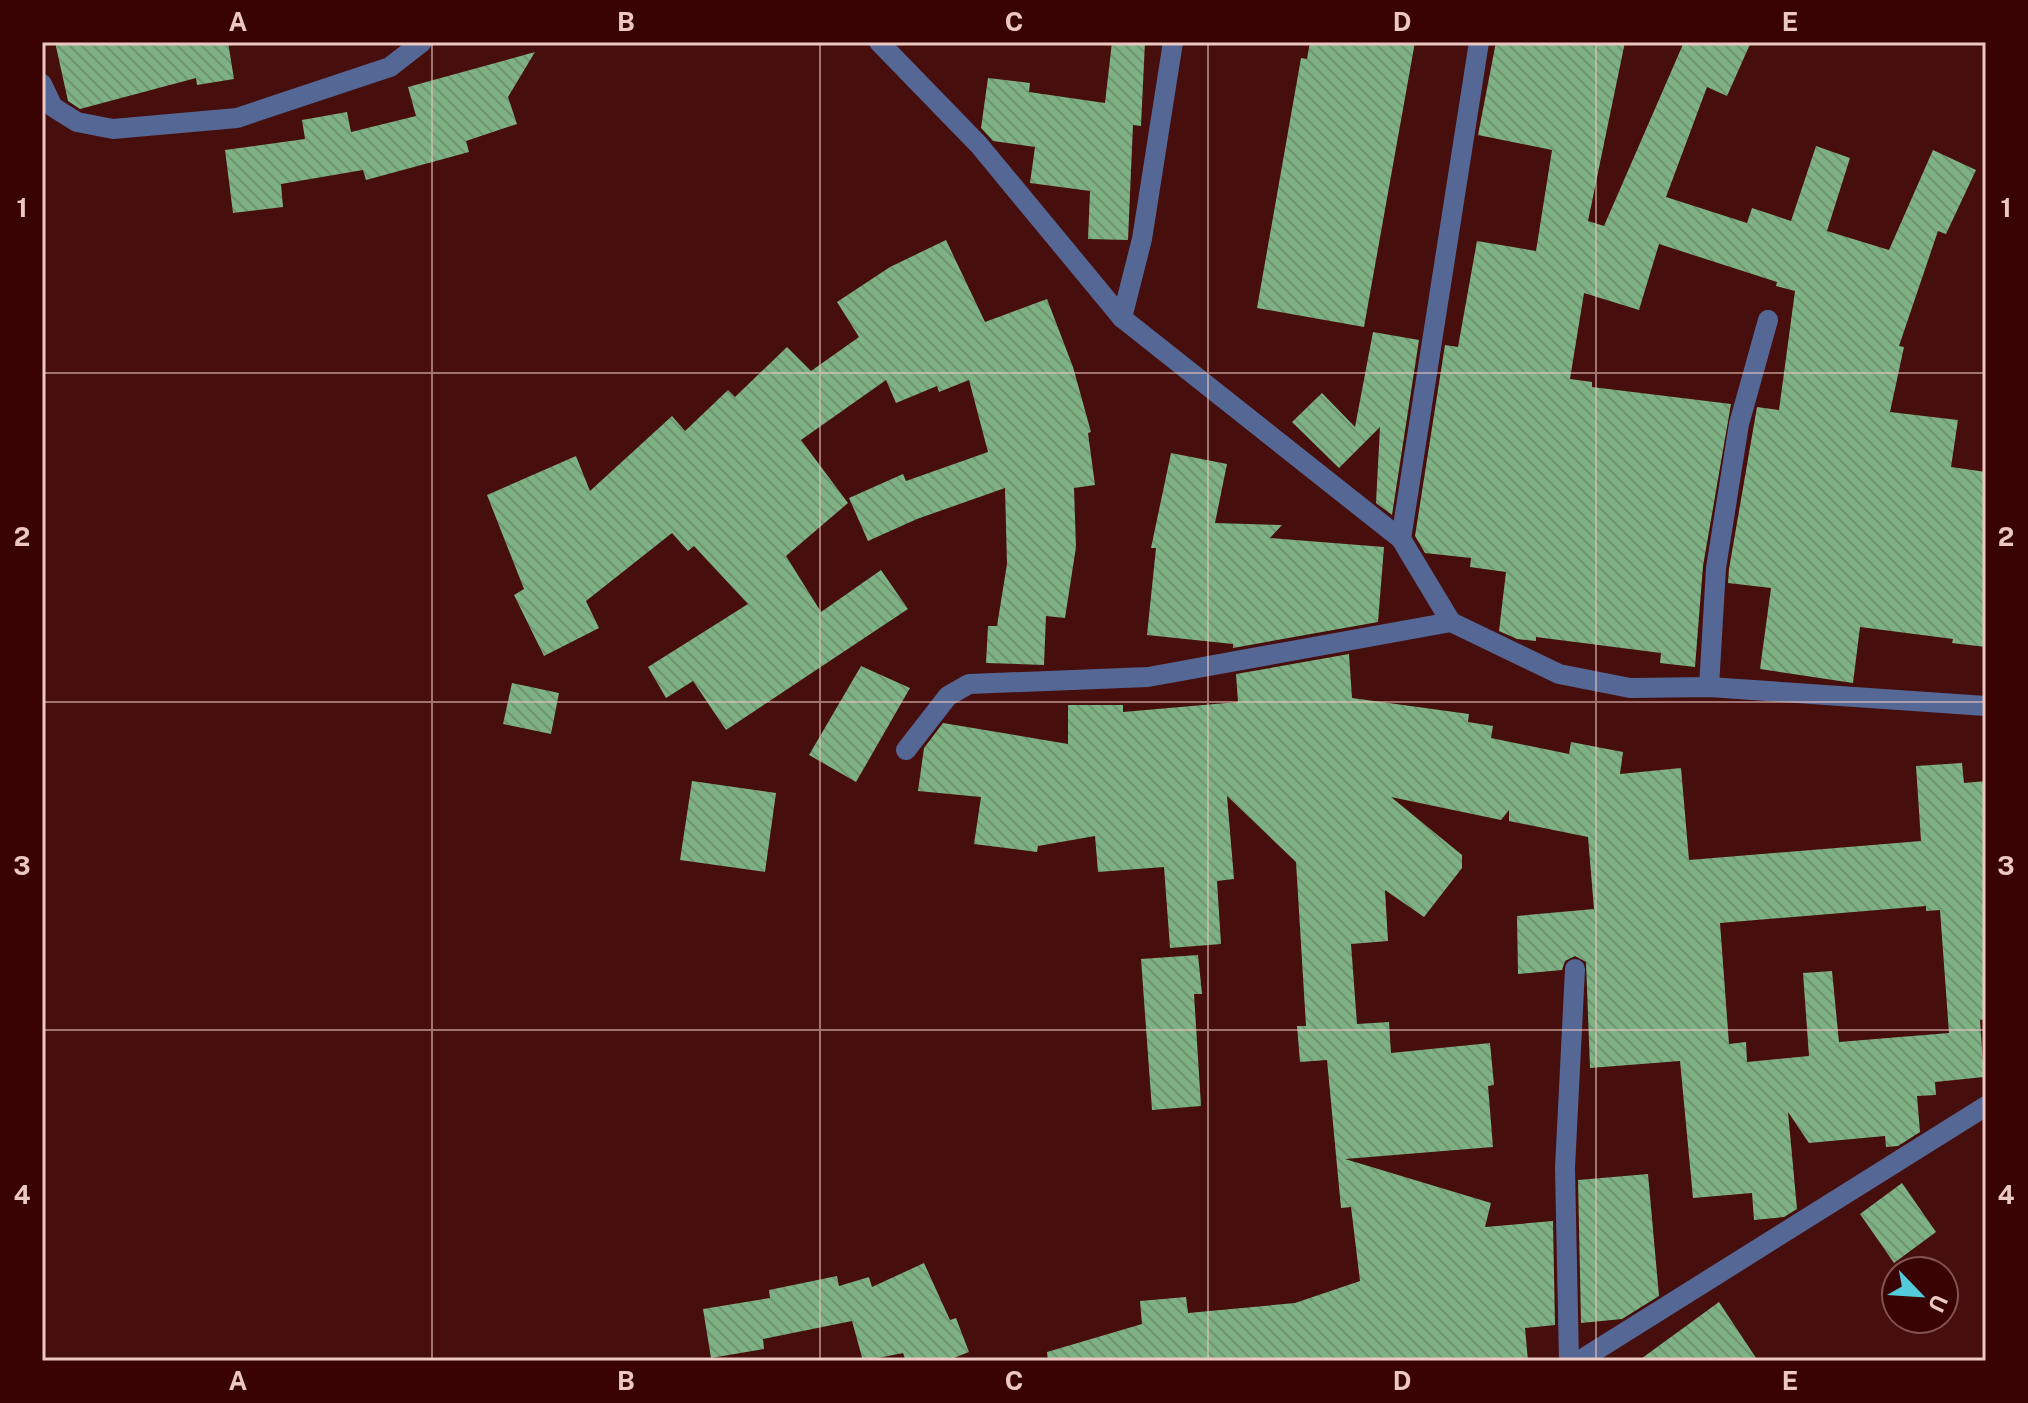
<svg xmlns="http://www.w3.org/2000/svg" width="2028" height="1403" font-family="'Public Sans',sans-serif">
	<style>
		.building { fill: url(#building-back-hatch); fill-rule: evenodd }
		.lines { fill: none; stroke-linecap: round; stroke-linejoin: round }
		.minor { stroke: #556795; stroke-width: 20 }
		.grid { fill: none; stroke: #ecc8c3; stroke-width: 2; stroke-opacity: 0.55 }
		.neatline { fill: none; stroke: #ecc8c3; stroke-width: 3 }
		.grid-label { font-size: 26px; text-anchor: middle; font-weight: bold; fill: #ecc8c3 }
	</style>
	<defs>
		<pattern id="building-back-hatch" width="6" height="6" patternUnits="userSpaceOnUse" patternTransform="scale(2)"><rect width="6" height="6" fill="#7eb183"/><path d="M-1 5l2 2M0 0l6 6M5-1l2 2" fill="none" stroke="#709471"/></pattern>
	</defs>
	<rect width="100%" height="100%" fill="#460e0c"/>
	<g class="building">
		<polygon points="55,42 228,42 234,79 197,85 196,78 80,109 68,101"/>
		<polygon points="1112,42 1145,42 1141,126 1133,125 1128,240 1088,239 1090,191 1030,183 1035,147 993,141 981,128 988,78 1030,83 1029,92 1105,103"/>
		<polygon points="1310,42 1415,42 1364,327 1257,308 1301,58 1307,59"/>
		<polygon points="1496,42 1625,42 1588,221 1604,226 1684,42 1751,42 1727,96 1707,87 1666,197 1747,223 1752,208 1791,221 1816,146 1850,158 1827,231 1889,250 1933,150 1976,170 1946,234 1938,231 1899,346 1904,347 1890,412 1958,420 1951,467 1986,472 1986,647 1952,643 1953,639 1860,627 1853,683 1760,669 1771,588 1728,583 1729,569 1757,407 1779,410 1795,291 1776,286 1777,282 1659,244 1639,310 1584,293 1570,379 1592,382 1592,387 1731,404 1703,566 1695,667 1660,663 1661,653 1536,637 1536,641 1517,639 1499,631 1506,572 1470,567 1471,558 1425,553 1415,536 1445,345 1458,347 1477,241 1536,251 1552,150 1478,135"/>
		<polygon points="535,52 508,97 517,124 466,141 469,152 366,180 363,170 281,184 283,207 233,213 225,150 305,139 302,120 347,112 351,132 416,116 408,87"/>
		<polygon points="946,240 985,322 1047,299 1073,367 1091,432 1088,433 1095,485 1074,488 1076,547 1065,618 1046,616 1044,665 986,663 988,626 997,626 1007,564 1005,488 917,519 868,541 849,498 903,474 906,481 988,452 969,380 939,392 937,386 896,403 886,380 801,440 848,503 786,556 821,612 881,570 908,609 726,730 693,681 666,698 648,667 748,604 694,546 688,551 672,533 586,601 599,628 544,656 514,595 524,589 487,495 576,456 590,491 672,416 685,431 728,390 735,397 787,347 811,371 859,337 837,302 890,267"/>
		<polygon points="1373,332 1419,340 1392,515 1376,503 1380,427 1339,468 1292,422 1322,393 1355,427"/>
		<polygon points="1171,453 1227,464 1215,523 1282,525 1270,538 1384,547 1378,622 1233,648 1233,644 1147,635 1156,548 1151,548"/>
		<path d="M1349,654L1352,698L1469,714L1468,722L1493,726L1491,738L1569,754L1571,742L1623,752L1620,774L1681,768L1689,860L1921,841L1916,766L1962,763L1964,783L1986,781V1019L1980,1020L1984,1077L1935,1082L1936,1095L1917,1096L1920,1132L1898,1146L1886,1147L1885,1136L1809,1143L1788,1112L1797,1209L1784,1217L1754,1220L1752,1193L1693,1198L1680,1061L1590,1068L1586,962L1575,956L1565,961L1562,970L1518,974L1517,916L1594,909L1588,837L1509,821V810L1501,820L1391,797L1462,855V868L1424,917L1385,890L1388,941L1351,944L1357,1024L1389,1022L1391,1053L1490,1043L1494,1085L1488,1086L1493,1147L1345,1159L1491,1203L1485,1227L1553,1221L1555,1325L1525,1328L1528,1361H1048L1047,1352L1142,1324L1140,1301L1186,1297L1188,1313L1295,1303L1360,1281L1351,1207L1341,1208L1327,1060L1300,1062L1297,1026H1306L1296,862L1227,796L1234,879L1217,881L1221,944L1170,948L1164,867L1098,872L1095,836L1038,846L1037,852L974,844L981,797L918,791L924,748L943,723L1068,744V705H1123V712L1238,702L1236,674ZM1926,906V911L1940,910L1949,1033L1839,1042L1832,971L1803,973L1809,1056L1747,1062L1746,1042L1729,1044L1720,923Z"/>
		<polygon points="861,666 910,688 856,782 809,755"/>
		<polygon points="512,683 559,693 551,734 503,724"/>
		<polygon points="692,781 776,793 765,872 680,860"/>
		<polygon points="1198,955 1202,994 1194,994 1201,1106 1152,1110 1141,959"/>
		<polygon points="1648,1174 1659,1296 1622,1319 1581,1323 1578,1180"/>
		<polygon points="1902,1183 1936,1232 1894,1263 1860,1214"/>
		<polygon points="924,1263 950,1320 956,1318 969,1352 946,1361 906,1361 903,1353 863,1361 852,1321 763,1339 764,1349 711,1358 703,1309 770,1298 769,1290 837,1276 839,1286 869,1277 872,1287"/>
		<polygon points="1719,1302 1758,1361 1638,1361"/>
	</g>
	<g class="lines">
		<g class="minor">
			<polyline points="879,42 979,145 1122,318 1401,539 1451,622 1559,674 1630,688 1709,687 1986,706"/>
			<polyline points="42,84 53,107 77,122 113,129 237,118 390,67 422,42"/>
			<polyline points="1122,318 1142,239 1173,42"/>
			<polyline points="1401,539 1479,42"/>
			<polyline points="1709,687 1716,568 1739,424 1768,320"/>
			<polyline points="906,750 948,696 969,684 1148,677 1451,622"/>
			<polyline points="1569,1361 1565,1168 1575,969"/>
			<polyline points="1579,1361 1986,1106"/>
		</g>
	</g>
	<path class="grid" d="M432,42V1361M820,42V1361M1208,42V1361M1596,42V1361M42,373H1986M42,702H1986M42,1030H1986"/>
	<rect width="2028" height="1403" fill="none" stroke="#3a0303" stroke-width="88"/>
	<g transform="translate(1920 1295) rotate(115)"><circle r="38" fill="#3a0303" stroke="#815250" stroke-width="2"/>
	<path d="M0-6L14 30L0 20L-14 30Z" fill="#53cbda"/>
	<text y="-12" font-size="22" font-weight="bold" text-anchor="middle" fill="#ecc8c3">U</text>
	</g>
	<rect x="44" y="44" width="1940" height="1315" class="neatline"/>
	<g class="grid-label">
		<text x="238" y="31">A</text>
		<text x="626" y="31">B</text>
		<text x="1014" y="31">C</text>
		<text x="1402" y="31">D</text>
		<text x="1790" y="31">E</text>
		<text x="22" y="217">1</text>
		<text x="2006" y="217">1</text>
		<text x="22" y="546">2</text>
		<text x="2006" y="546">2</text>
		<text x="22" y="875">3</text>
		<text x="2006" y="875">3</text>
		<text x="22" y="1204">4</text>
		<text x="2006" y="1204">4</text>
		<text x="238" y="1390">A</text>
		<text x="626" y="1390">B</text>
		<text x="1014" y="1390">C</text>
		<text x="1402" y="1390">D</text>
		<text x="1790" y="1390">E</text>
	</g>
</svg>
